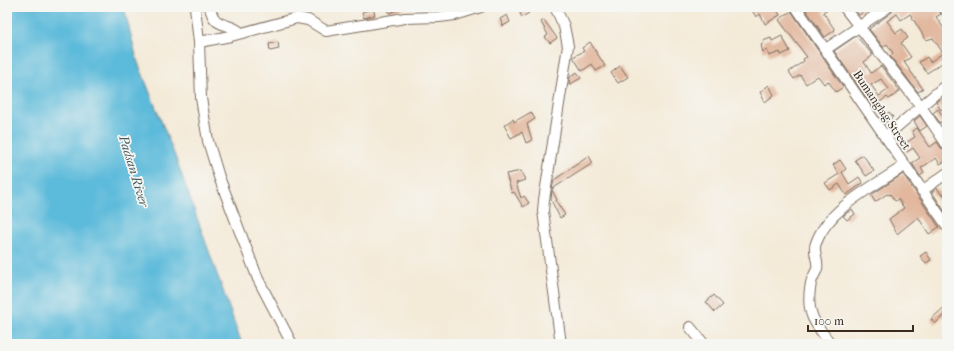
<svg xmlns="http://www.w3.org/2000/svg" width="954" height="351" font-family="'IM FELL French Canon',serif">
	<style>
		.water { fill: #5cbada; stroke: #4c727c }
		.building { fill: #e2b79e; fill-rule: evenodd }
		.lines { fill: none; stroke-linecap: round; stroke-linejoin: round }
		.minor-casing { stroke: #7c6d5f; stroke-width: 12 }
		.minor { stroke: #fff; stroke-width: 10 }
		.labels { text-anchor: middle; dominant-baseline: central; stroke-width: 3.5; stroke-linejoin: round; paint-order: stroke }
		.street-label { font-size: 12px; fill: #3b2a1e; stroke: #f6f6f2 }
		.water-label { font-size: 13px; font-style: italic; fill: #475c60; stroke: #f6f6f2 }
	</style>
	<rect width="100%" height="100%" fill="#f6f6f2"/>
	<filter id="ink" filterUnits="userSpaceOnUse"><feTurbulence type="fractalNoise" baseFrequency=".025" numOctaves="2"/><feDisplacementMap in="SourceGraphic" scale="8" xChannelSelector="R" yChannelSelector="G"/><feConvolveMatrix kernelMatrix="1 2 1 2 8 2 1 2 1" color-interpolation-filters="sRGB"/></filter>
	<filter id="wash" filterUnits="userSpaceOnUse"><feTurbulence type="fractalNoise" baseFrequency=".012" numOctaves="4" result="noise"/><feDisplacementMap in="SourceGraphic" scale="16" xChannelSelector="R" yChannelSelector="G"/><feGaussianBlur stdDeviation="0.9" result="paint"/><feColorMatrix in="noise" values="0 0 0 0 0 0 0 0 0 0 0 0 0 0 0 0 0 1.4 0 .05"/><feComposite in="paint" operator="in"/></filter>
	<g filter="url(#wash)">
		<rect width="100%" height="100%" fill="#f4ead8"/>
		<polygon class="water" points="7,7 124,7 137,60 175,156 242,344 7,344"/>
		<g id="blocks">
			<g class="building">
				<polygon points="387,7 404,7 404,8 389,13"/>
				<polygon points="517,7 525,7 529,13 522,17"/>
				<polygon points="750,7 775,7 780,15 765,24 760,14 756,17"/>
				<polygon points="804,7 831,7 823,12 835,30 825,37"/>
				<polygon points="852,7 871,7 859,15"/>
				<polygon points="894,7 936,7 941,14 936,17 947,33 947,70 942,63 927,73 919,62 927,57 930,62 943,53 933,38 926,40 910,14 901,20 897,14 887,21 896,33 902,29 908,38 901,43 911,57 904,62 923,89 918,92 890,56 893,53 887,44 883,47 869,29 892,12"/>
				<polygon points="373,9 375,15 364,18 362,12"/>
				<polygon points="791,11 843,87 836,92 828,81 824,84 818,76 806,84 800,75 794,79 789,72 804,61 803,59 807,57 779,20"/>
				<polygon points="507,15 510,22 503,26 500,19"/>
				<polygon points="544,20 557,38 550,43 545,37 548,35 541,22"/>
				<polygon points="782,36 790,51 781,55 780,52 769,56 767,50 763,52 761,45 764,43 763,41 771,38 772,41"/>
				<path d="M856,36L872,54V56L864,62L871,73L881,66L900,91L889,99L887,97L873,107L834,51ZM881,79L889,89L879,96L871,85Z"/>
				<polygon points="278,42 279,49 270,51 269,44"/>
				<polygon points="590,42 605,66 596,71 592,64 582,71 573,57 584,51 582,48"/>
				<polygon points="620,66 628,77 618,83 611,73"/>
				<polygon points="577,72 581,78 569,85 570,77"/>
				<polygon points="769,85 774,95 765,102 760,92"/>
				<polygon points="947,93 947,106 941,110 936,102"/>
				<polygon points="938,109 945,119 940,123 933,113"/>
				<polygon points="531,112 535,119 527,124 532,140 526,143 522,132 511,138 504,125 513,119 514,122"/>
				<polygon points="889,112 893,117 885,123 881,118"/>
				<polygon points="920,116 927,126 920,131 914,121"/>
				<polygon points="917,128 930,147 937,142 942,149 947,151 947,160 940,164 936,158 921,168 924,173 920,176 912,163 920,158 913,148 907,152 902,145 915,137 912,131"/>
				<polygon points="863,155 874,171 866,176 855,160"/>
				<polygon points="589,156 593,163 552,189 554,180"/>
				<polygon points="840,160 846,169 842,172 849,184 859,177 863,183 846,195 839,184 830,190 825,183 839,174 833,165"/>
				<polygon points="521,171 525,180 516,183 521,198 524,196 529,203 523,207 514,192 512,193 506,174"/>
				<polygon points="903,174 939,227 929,234 918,217 897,234 889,219 904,208 898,199 895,201 890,194 888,195 887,194 875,202 871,195"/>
				<polygon points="937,188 942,195 944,194 947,198 947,215 932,192"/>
				<polygon points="552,190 557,200 556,201 565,215 560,218 551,200"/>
				<polygon points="852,209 855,214 847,220 843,216"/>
				<polygon points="926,252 931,260 926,263 920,256"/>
				<polygon points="714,295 723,305 715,312 706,302"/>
				<polygon points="947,305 947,312 935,324 931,319"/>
			</g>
		</g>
	</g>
	<g filter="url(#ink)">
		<use href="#blocks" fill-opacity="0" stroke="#7c6d5f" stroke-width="1"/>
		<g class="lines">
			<defs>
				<g id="minor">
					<polyline points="195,7 199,42 201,98 208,141 219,177 258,279 292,344"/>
					<path d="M210,7C214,30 229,21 241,33"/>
					<polyline points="555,7 564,26 568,46 544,200 543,211 561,344"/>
					<polyline points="796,7 947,226"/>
					<polyline points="844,7 920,105 947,145"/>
					<polyline points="944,7 947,12"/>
					<polyline points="199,42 231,36 297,18 308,20 326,31 405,18 439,17 455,15 481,7"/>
					<polyline points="826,49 888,7"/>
					<polyline points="885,137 947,84"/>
					<polyline points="922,191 947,173"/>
					<polyline points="690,327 704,344"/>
					<path d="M831,344C814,323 805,312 811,283C812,278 815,274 817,269C819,260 812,252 816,243C828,208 876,185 904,166"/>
				</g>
			</defs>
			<use href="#minor" class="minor-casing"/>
			<use href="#minor" class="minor"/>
		</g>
	</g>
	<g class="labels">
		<g class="street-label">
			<text transform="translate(882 110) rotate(56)">Bumanglag Street</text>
		</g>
		<g class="water-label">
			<text transform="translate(134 171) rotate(73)">Padsan River</text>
		</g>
	</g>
	<rect width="954" height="351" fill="none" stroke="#f6f6f2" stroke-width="24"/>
	<path d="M808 325v6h105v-6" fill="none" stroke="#3b2a1e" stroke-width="2"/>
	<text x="814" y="325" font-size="12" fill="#3b2a1e" stroke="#f6f6f2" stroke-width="3" paint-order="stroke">100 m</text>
</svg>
